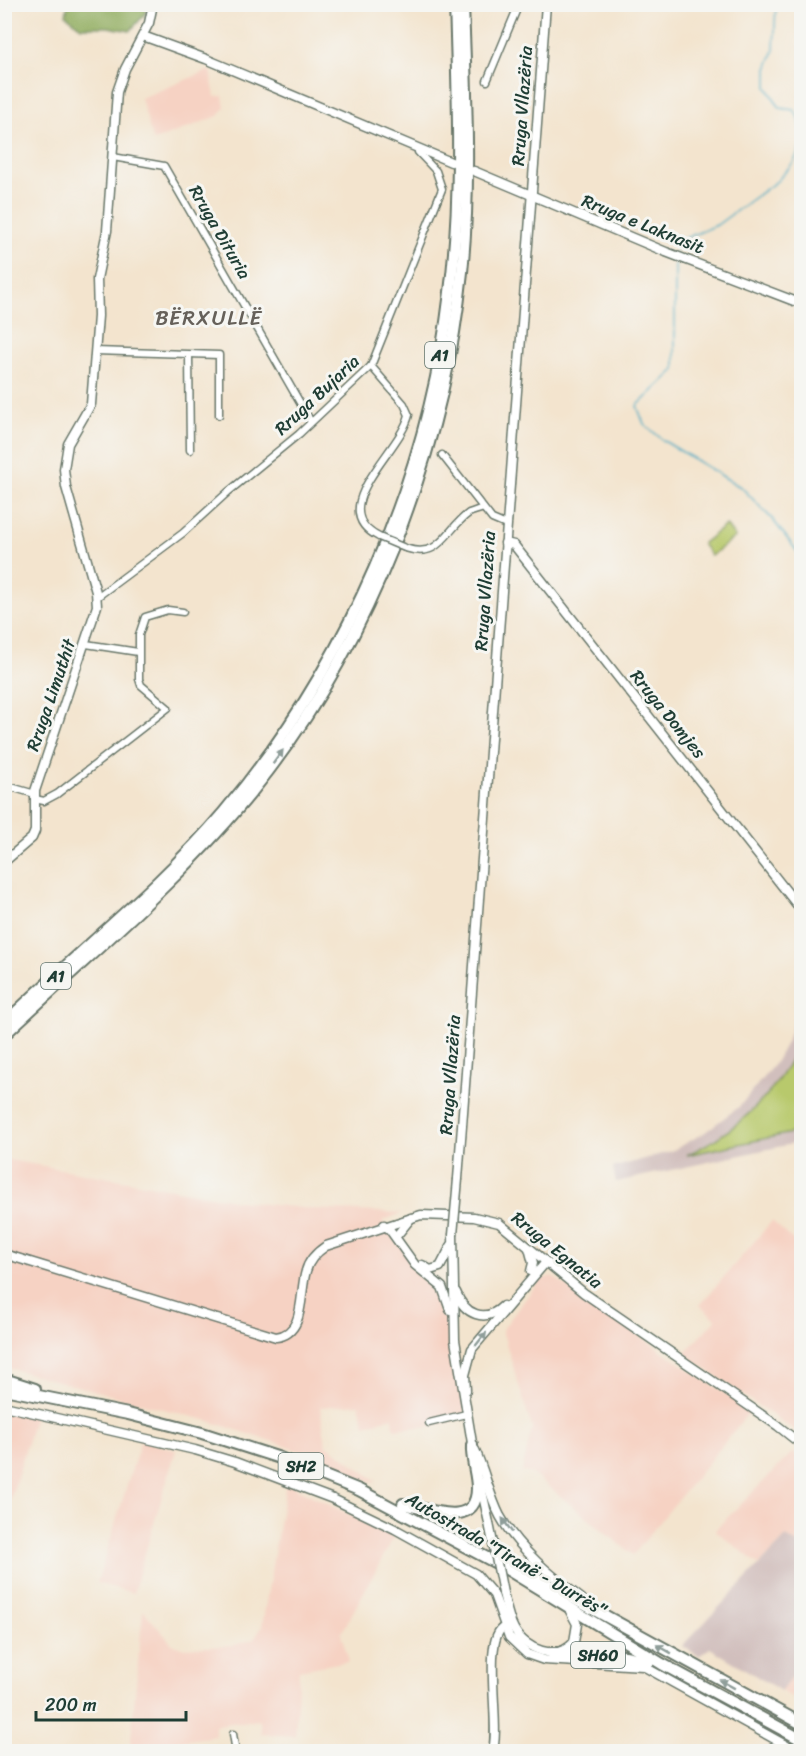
<svg xmlns="http://www.w3.org/2000/svg" width="806" height="1756" font-family="Sriracha,sans-serif">
	<style>
		.built { fill: #f6d2c3 }
		.industrial { fill: #d1bfbd }
		.green { fill: #b8c96c; stroke: #6c8350; stroke-width: 1.5 }
		.forest { fill: #92ad60; stroke: #58754a; stroke-width: 1.5 }
		.lines { fill: none; stroke-linecap: round; stroke-linejoin: round }
		.stream { stroke: #45aac5; stroke-width: 1.5 }
		.street-casing { stroke: #69776a; stroke-width: 9 }
		.secondary-casing { stroke: #69776a; stroke-width: 11 }
		.highway-casing { stroke: #69776a; stroke-width: 14 }
		.street { stroke: #fff; stroke-width: 6 }
		.secondary { stroke: #fff; stroke-width: 8 }
		.highway { stroke: #fff; stroke-width: 10 }
		.street-bridge-casing { stroke: #69776a; stroke-width: 9; stroke-linecap: butt }
		.secondary-bridge-casing { stroke: #69776a; stroke-width: 11; stroke-linecap: butt }
		.street-bridge { stroke: #fff; stroke-width: 6 }
		.secondary-bridge { stroke: #fff; stroke-width: 8 }
		.oneway { fill: #8f9e9a }
		.labels { text-anchor: middle; dominant-baseline: central; stroke-width: 6; stroke-linejoin: round; paint-order: stroke }
		.shield { fill: #f6f6f2; stroke: #60746d; stroke-width: 1.5 }
		.shield-label { font-size: 16px; font-weight: bold; fill: #1f3d34 }
		.street-label { font-size: 18px; fill: #1f3d34; stroke: #f6f6f2 }
		.quarter-label { font-size: 21px; letter-spacing: 1.5px; fill: #66615a; stroke: #f6f6f2 }
	</style>
	<rect width="100%" height="100%" fill="#f6f6f2"/>
	<filter id="ink" filterUnits="userSpaceOnUse"><feTurbulence type="fractalNoise" baseFrequency=".0167" numOctaves="2"/><feDisplacementMap in="SourceGraphic" scale="12" xChannelSelector="R" yChannelSelector="G"/><feConvolveMatrix kernelMatrix="1 2 1 2 8 2 1 2 1" color-interpolation-filters="sRGB"/></filter>
	<filter id="wash" filterUnits="userSpaceOnUse"><feTurbulence type="fractalNoise" baseFrequency=".008" numOctaves="4" result="noise"/><feDisplacementMap in="SourceGraphic" scale="24" xChannelSelector="R" yChannelSelector="G"/><feGaussianBlur stdDeviation="1.35" result="paint"/><feColorMatrix in="noise" values="0 0 0 0 0 0 0 0 0 0 0 0 0 0 0 0 0 1.4 0 .05"/><feComposite in="paint" operator="in"/></filter>
	<g filter="url(#wash)">
		<rect width="100%" height="100%" fill="#f3e4ce"/>
		<g class="built">
			<polygon points="210,70 215,97 223,96 225,108 218,116 153,141 141,98"/>
			<polygon points="4,1159 239,1201 311,1209 402,1213 382,1221 398,1244 437,1282 454,1322 467,1418 432,1426 394,1429 393,1417 365,1425 359,1404 320,1407 326,1444 378,1482 362,1480 287,1446 205,1420 5,1367"/>
			<polygon points="772,1221 801,1247 801,1435 684,1354 716,1319 700,1305"/>
			<polygon points="552,1276 750,1411 633,1555 543,1482 531,1473 522,1472 532,1428 502,1330 540,1280"/>
			<polygon points="4,1410 35,1416 5,1518 4,1518"/>
			<polygon points="141,1440 176,1450 133,1593 97,1583"/>
			<polygon points="793,1452 801,1461 801,1546 786,1537 759,1565 715,1530"/>
			<polygon points="286,1483 394,1537 341,1634 349,1661 299,1670 295,1736 261,1734 260,1720 215,1725 215,1736 130,1749 143,1610 172,1644 181,1648 232,1646 254,1639 262,1626"/>
			<polygon points="801,1663 801,1702 781,1691"/>
		</g>
		<g class="industrial">
			<polygon points="801,999 801,1036 782,1075 760,1103 731,1130 690,1154 801,1131 801,1142 616,1182 613,1168 672,1151 704,1133 740,1106 775,1063 787,1041"/>
			<polygon points="786,1537 801,1546 802,1663 781,1691 710,1648 699,1656 682,1646"/>
		</g>
		<g class="green">
			<polygon points="726,525 735,537 711,556 702,544"/>
			<path d="M801,1036V1131L687,1155C739,1130 780,1092 801,1036Z"/>
		</g>
		<polygon class="forest" points="68,4 147,4 147,5 146,13 130,31 108,27 81,27 66,15"/>
		<g class="lines">
			<g class="stream">
				<polyline points="776,4 774,50 767,69 767,87 780,108 794,110 800,120 802,134"/>
				<polyline points="676,252 681,240 717,225 777,181 794,162 802,143"/>
				<polyline points="675,261 675,370 637,406 644,424 664,441 742,488 773,520 800,555 802,568"/>
			</g>
		</g>
	</g>
	<g filter="url(#ink)">
		<g class="lines">
			<defs>
				<g id="street">
					<polyline points="487,81 519,4"/>
					<polyline points="113,157 164,166 311,422"/>
					<polyline points="95,351 219,355 219,415"/>
					<polyline points="189,355 190,450"/>
					<path d="M371,366L404,404L409,415C400,452 323,509 379,537"/>
					<polyline points="442,455 492,519 506,525"/>
					<path d="M405,548C441,560 445,530 469,513C474,511 478,510 483,508"/>
					<polyline points="97,597 183,533 228,492 299,434 371,366 442,189 436,171 418,152 418,148"/>
					<polyline points="86,644 138,652"/>
					<polyline points="4,785 35,794"/>
					<polyline points="35,799 44,801 57,794 168,708 141,685 139,679 139,635 145,617 168,610 183,612"/>
					<polyline points="429,1423 466,1414"/>
					<polyline points="233,1734 236,1752"/>
				</g>
				<g id="secondary">
					<polyline points="143,36 206,59 451,162"/>
					<polyline points="474,171 666,252 802,304"/>
					<polyline points="505,543 514,545 802,911"/>
					<polyline points="4,862 32,838 35,831 35,791 97,606 96,592 66,487 64,469 68,444 91,404 98,316 97,279 107,231 117,92 125,69 149,23 153,4"/>
					<polyline points="458,1179 546,4"/>
					<polyline points="384,1225 390,1230 415,1265 442,1287 450,1310"/>
					<polyline points="398,1234 411,1218"/>
					<polyline points="453,1235 455,1340 473,1449"/>
					<polyline points="529,1248 533,1263 531,1271"/>
					<path d="M4,1254L276,1337C306,1334 299,1293 306,1271C309,1259 317,1252 326,1246L421,1215L474,1217L499,1223L584,1293L778,1426L802,1445"/>
					<polyline points="422,1265 430,1270 440,1267 451,1246"/>
					<path d="M456,1292C464,1314 485,1324 503,1306"/>
					<polyline points="466,1390 465,1375 472,1349 546,1262"/>
					<polyline points="4,1406 195,1450 235,1462 333,1499 395,1529 476,1574 494,1595 509,1637 527,1654 544,1660 643,1666 798,1752"/>
					<path d="M475,1450C485,1471 489,1495 500,1516C519,1550 552,1576 582,1599"/>
					<polyline points="480,1482 489,1523"/>
					<path d="M503,1593C506,1605 508,1618 514,1629C525,1650 557,1662 574,1642L577,1624L570,1611"/>
					<path d="M492,1752C502,1732 481,1638 504,1627"/>
				</g>
				<g id="highway">
					<path d="M4,1024C77,952 158,890 224,812C346,667 428,480 450,292C462,196 458,100 455,4"/>
					<path d="M4,1035C89,954 180,881 254,789C368,648 444,452 462,272C471,183 466,94 463,4"/>
					<polyline points="4,1379 35,1389"/>
					<polyline points="4,1389 128,1414 202,1433 280,1458 359,1490 500,1565 662,1664 802,1740"/>
					<path d="M403,1504C426,1508 477,1531 477,1488C477,1474 471,1460 472,1445"/>
					<polyline points="500,1558 802,1724"/>
					<polyline points="552,1653 625,1656 650,1661"/>
				</g>
			</defs>
			<use href="#street" class="street-casing"/>
			<use href="#secondary" class="secondary-casing"/>
			<use href="#highway" class="highway-casing"/>
			<use href="#street" class="street"/>
			<use href="#secondary" class="secondary"/>
			<use href="#highway" class="highway"/>
			<defs>
				<polyline id="street-bridge" points="379,537 405,548"/>
				<g id="secondary-bridge">
					<polyline points="453,1235 458,1179"/>
					<polyline points="489,1523 503,1593"/>
				</g>
			</defs>
			<use href="#street-bridge" class="street-bridge-casing"/>
			<use href="#secondary-bridge" class="secondary-bridge-casing"/>
			<use href="#street-bridge" class="street-bridge"/>
			<use href="#secondary-bridge" class="secondary-bridge"/>
		</g>
		<defs><path id="oneway-solid" d="M-6-.8H1V-3.2L6.5 0L1 3.2V.8H-6Z" transform="scale(1.5)"/></defs>
		<g class="oneway">
			<use href="#oneway-solid" transform="translate(278 757) rotate(-54)"/>
			<use href="#oneway-solid" transform="translate(481 1339) rotate(-51)"/>
			<use href="#oneway-solid" transform="translate(507 1525) rotate(-125)"/>
			<use href="#oneway-solid" transform="translate(664 1649) rotate(-151)"/>
			<use href="#oneway-solid" transform="translate(727 1684) rotate(-151)"/>
		</g>
	</g>
	<g class="labels">
		<g class="shield">
			<rect x="425" y="342" width="30" height="26" rx="4.5"/>
			<rect x="41" y="963" width="30" height="26" rx="4.5"/>
			<rect x="278.5" y="1453" width="45" height="26" rx="4.5"/>
			<rect x="571" y="1642" width="54" height="26" rx="4.5"/>
		</g>
		<g class="shield-label">
			<text x="440" y="355">A1</text>
			<text x="56" y="976">A1</text>
			<text x="301" y="1466">SH2</text>
			<text x="598" y="1655">SH60</text>
		</g>
		<g class="street-label">
			<text transform="translate(522 106) rotate(-86)">Rruga Vllazëria</text>
			<text transform="translate(643 224) rotate(22)">Rruga e Laknasit</text>
			<text transform="translate(220 232) rotate(60)">Rruga Dituria</text>
			<text transform="translate(317 395) rotate(-43)">Rruga Bujaria</text>
			<text transform="translate(485 591) rotate(-86)">Rruga Vllazëria</text>
			<text transform="translate(51 695) rotate(-71)">Rruga Limuthit</text>
			<text transform="translate(668 714) rotate(51)">Rruga Domjes</text>
			<text transform="translate(450 1075) rotate(-86)">Rruga Vllazëria</text>
			<text transform="translate(557 1250) rotate(39)">Rruga Egnatia</text>
			<text transform="translate(506 1554) rotate(30)">Autostrada "Tiranë - Durrës"</text>
		</g>
		<g class="quarter-label">
			<text x="209" y="318">BËRXULLË</text>
		</g>
	</g>
	<rect width="806" height="1756" fill="none" stroke="#f6f6f2" stroke-width="24"/>
	<path d="M36 1711v9h150v-9" fill="none" stroke="#1f3d34" stroke-width="3"/>
	<text x="45" y="1711" font-size="18" fill="#1f3d34" stroke="#f6f6f2" stroke-width="4.5" paint-order="stroke">200 m</text>
</svg>
